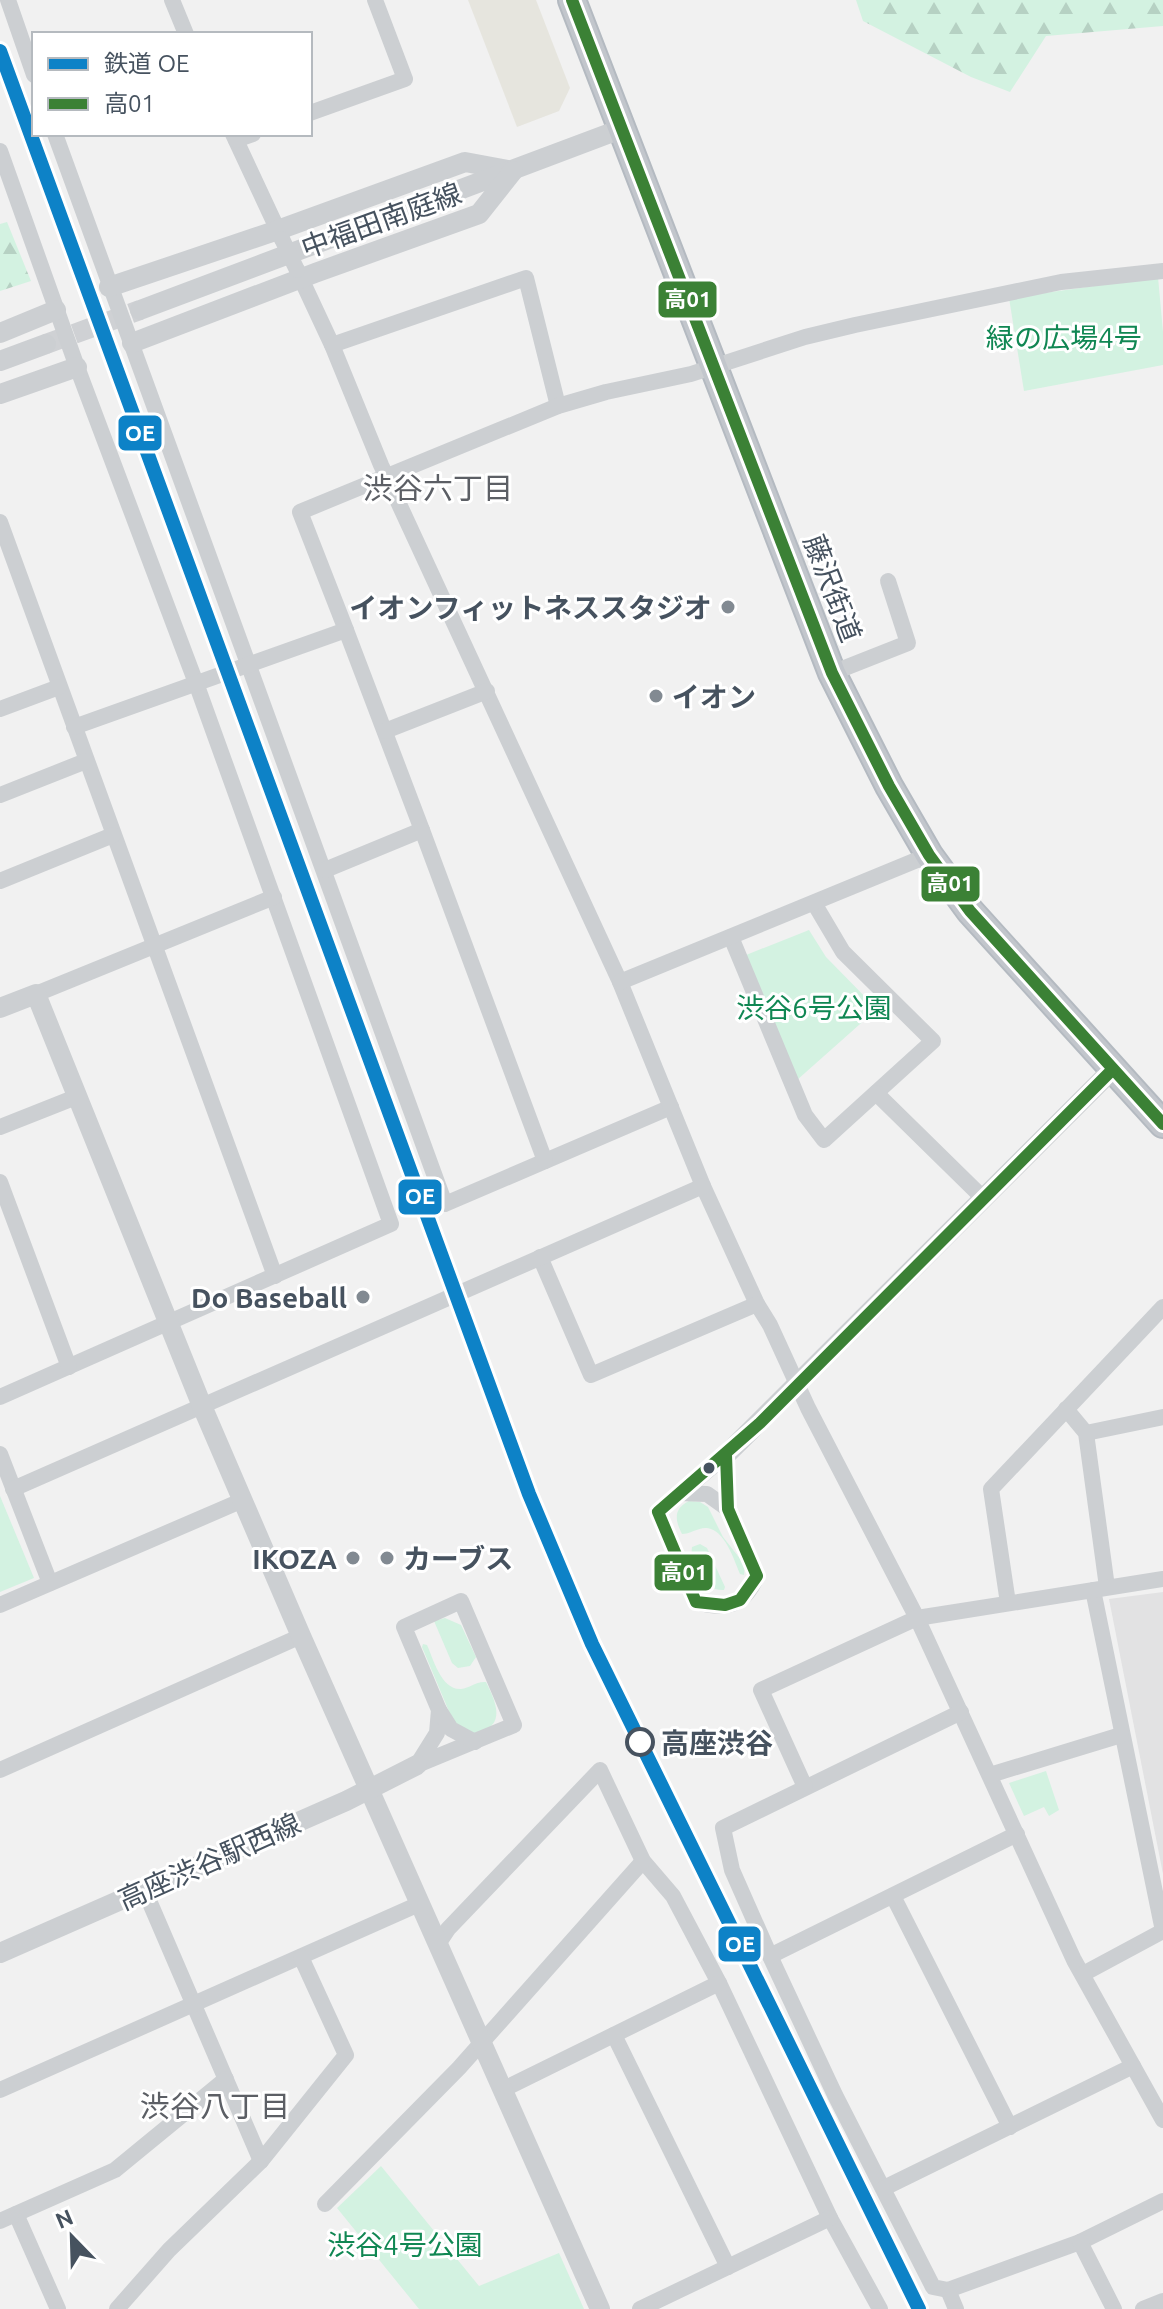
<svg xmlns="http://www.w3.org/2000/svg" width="1163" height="2309" font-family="Ubuntu,'Noto Sans JP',sans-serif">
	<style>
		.commercial { fill: #e6e5de }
		.education { fill: #e2e2e3 }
		.green { fill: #d3f2e1 }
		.forest { fill: url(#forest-firs) }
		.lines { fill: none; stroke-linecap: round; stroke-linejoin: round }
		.tertiary-tunnel { stroke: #cfd1d4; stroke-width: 20; stroke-dasharray: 20 10; stroke-linecap: butt }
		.trunk-casing { stroke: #b4bac1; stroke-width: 30 }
		.minor { stroke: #cccfd2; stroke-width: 16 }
		.tertiary { stroke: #cccfd2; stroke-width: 20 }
		.trunk { stroke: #c2c6cc; stroke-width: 26 }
		.minor-bridge { stroke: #cccfd2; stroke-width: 16 }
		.bus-1-casing { stroke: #fff; stroke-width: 18 }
		.bus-1 { stroke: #3b8135; stroke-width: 12 }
		.rail-1-casing { stroke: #fff; stroke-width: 20 }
		.rail-1 { stroke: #0d82c7; stroke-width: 14 }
		.poi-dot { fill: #828a92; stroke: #fff; stroke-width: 3 }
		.bus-dot { fill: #46525f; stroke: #fff; stroke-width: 3 }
		.stop-dot { fill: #fff; stroke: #46525f; stroke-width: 4 }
		.labels { text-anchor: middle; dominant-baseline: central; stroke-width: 6; stroke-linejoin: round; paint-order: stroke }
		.street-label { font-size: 28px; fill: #46525f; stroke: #fff }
		.park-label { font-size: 28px; fill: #108753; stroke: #fff }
		.poi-label { font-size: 28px; font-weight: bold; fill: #46525f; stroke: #fff; text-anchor: end }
		.stop-label { font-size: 28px; font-weight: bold; fill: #46525f; stroke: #fff; text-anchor: start }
		.neighbourhood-label { font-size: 30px; fill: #5c5f65; stroke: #fff }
		.line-badge { stroke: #fff; stroke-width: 3 }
		.badge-label { font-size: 22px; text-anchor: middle; font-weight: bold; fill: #fff }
	</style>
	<defs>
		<pattern id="forest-firs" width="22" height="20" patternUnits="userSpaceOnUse" patternTransform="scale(2)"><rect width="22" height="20" fill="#d3f2e1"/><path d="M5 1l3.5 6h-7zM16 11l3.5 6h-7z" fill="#b6d1c3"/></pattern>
	</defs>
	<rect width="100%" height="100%" fill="#f1f1f1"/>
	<polygon class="commercial" points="468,0 536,0 570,88 559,111 517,127"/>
	<polygon class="education" points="1163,1592 1163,1874 1109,1599"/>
	<g class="green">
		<polygon points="1158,277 1163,332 1163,365 1024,391 1009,298"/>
		<polygon points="809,930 826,957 877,1009 797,1080 746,955"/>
		<polygon points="0,1496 34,1578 0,1592"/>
		<path d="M689,1501L700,1502L708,1507L723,1537L745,1565L744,1575L740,1574C734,1560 725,1530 707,1528C699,1527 690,1534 682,1534C675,1520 673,1509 689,1501Z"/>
		<path d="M700,1544L707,1548L725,1587L724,1590C705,1592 689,1565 692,1547Z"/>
		<polygon points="445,1618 461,1625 476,1657 470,1666 458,1668 452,1663 434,1621"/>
		<path d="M423,1644L427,1645C433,1658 441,1690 461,1689C470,1688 476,1681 486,1682C498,1706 507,1729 470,1734L453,1721L422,1647Z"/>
		<polygon points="1046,1771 1059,1810 1049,1816 1044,1807 1024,1816 1009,1783"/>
		<polygon points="381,2166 479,2286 559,2253 584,2309 419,2309 337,2208"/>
	</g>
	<g class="forest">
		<polygon points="856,0 1163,0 1163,26 1046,36 1010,92 971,77 863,21"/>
		<polygon points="7,222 31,281 0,291 0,224"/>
	</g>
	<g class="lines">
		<polyline class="tertiary-tunnel" points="46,344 140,310"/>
		<defs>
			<polyline id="trunk" points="572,0 832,673 889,786 929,855 970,911 1163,1124"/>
		</defs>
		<use href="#trunk" class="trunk-casing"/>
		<g class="minor">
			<polyline points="8,0 34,75"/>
			<polyline points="172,0 186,34"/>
			<polyline points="310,113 405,79 375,0"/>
			<polyline points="55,134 445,1204 671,1107"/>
			<polyline points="233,134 282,239"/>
			<polyline points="236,140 253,134"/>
			<polyline points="0,151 77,367 196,683 391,1224 0,1397"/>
			<polyline points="297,270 332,345 381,465 620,982 703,1186 757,1304 770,1325 808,1408 917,1618 1074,1960 1163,2120"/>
			<polyline points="332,345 526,278 558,406"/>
			<polyline points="0,522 275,1276"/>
			<polyline points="346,630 300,512 558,406 606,392 691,374 805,337 855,325 1061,282 1163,271"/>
			<polyline points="832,673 908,643 888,581"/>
			<polyline points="0,709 59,687"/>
			<polyline points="74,727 346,630 422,830 325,870"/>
			<polyline points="385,731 487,691"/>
			<polyline points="0,795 86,761"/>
			<polyline points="422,830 545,1161"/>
			<polyline points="0,881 113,835"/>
			<polyline points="731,937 805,1115 824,1140 933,1041 843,952 814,903"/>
			<polyline points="620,982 929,855"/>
			<polyline points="36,994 274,897"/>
			<polyline points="876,1093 984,1199"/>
			<polyline points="0,1127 76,1097"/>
			<polyline points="0,1182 69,1367"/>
			<polyline points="540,1257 591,1375 757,1304"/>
			<polyline points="1066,1409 1086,1433 1107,1587"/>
			<polyline points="1086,1433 1163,1417"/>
			<polyline points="0,1454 50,1583"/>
			<path d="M726,1455L728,1509L757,1576C744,1607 725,1610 696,1602L658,1512Z"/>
			<polyline points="13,1489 703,1186"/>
			<polyline points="680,1493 707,1494 728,1509"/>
			<polyline points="1093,1590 1163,1931"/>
			<polygon points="461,1601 514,1725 417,1765 437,1733 439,1710 404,1627"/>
			<polyline points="1008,1603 991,1489 1163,1307"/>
			<polyline points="0,1605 243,1500"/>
			<polyline points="439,1710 451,1729 475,1742"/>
			<polyline points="961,1712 723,1828 732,1870 770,1956 835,2095 933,2287 948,2290 1080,2242 1163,2201"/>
			<polyline points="0,1770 301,1636"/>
			<polyline points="990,1775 1121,1735"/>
			<polyline points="805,1787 761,1690 917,1618 1163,1579"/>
			<polyline points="144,1889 261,2161"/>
			<polyline points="893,1896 1010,2127"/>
			<polyline points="438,1944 448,1929 600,1770 643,1861 673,1896 719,1983 830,2218 880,2309"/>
			<polyline points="770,1956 1017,1834"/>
			<polyline points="1083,1974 1163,1931"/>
			<polyline points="614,2035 728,2267"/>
			<polyline points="0,2090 419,1904"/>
			<polyline points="502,2090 719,1983"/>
			<polyline points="884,2188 1133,2066"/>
			<polyline points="325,2204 459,2068 643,1861"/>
			<polyline points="16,2214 58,2309"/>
			<polyline points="0,2221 115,2170 226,2079"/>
			<polyline points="1080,2242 1114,2309"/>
			<polyline points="948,2290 956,2309"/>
			<polyline points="117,2309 169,2250 261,2161 346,2055 301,1957"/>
			<polyline points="640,2309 830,2218"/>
			<polyline points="1143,2309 1163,2301"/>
		</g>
		<g class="tertiary">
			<polyline points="109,287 278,230 465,162 513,171"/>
			<polyline points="140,310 621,129"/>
			<polyline points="0,333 56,310"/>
			<polyline points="132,343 315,273 479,214 513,171"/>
			<polyline points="0,361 46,344"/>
			<polyline points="0,394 77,367"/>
			<polyline points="0,1008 36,994 202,1406 301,1636 600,2309"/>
			<polyline points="726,1455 1112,1070"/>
			<polyline points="0,1953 346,1801 417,1765"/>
		</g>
		<use href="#trunk" class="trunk"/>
		<polyline class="minor-bridge" points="282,239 297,270"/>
		<defs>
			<g id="bus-1">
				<polyline points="572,0 832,673 889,786 929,855 970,911 1163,1124"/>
				<polyline points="726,1455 728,1509 757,1576 740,1600 725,1605 696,1602 658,1512 760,1423 1112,1070"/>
			</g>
		</defs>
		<use href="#bus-1" class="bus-1-casing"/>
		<use href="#bus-1" class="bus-1"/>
		<defs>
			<polyline id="rail-1" points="0,51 529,1494 592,1644 919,2309"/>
		</defs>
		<use href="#rail-1" class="rail-1-casing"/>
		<use href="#rail-1" class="rail-1"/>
	</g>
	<g class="poi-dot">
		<circle cx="728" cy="607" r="8"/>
		<circle cx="656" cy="696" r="8"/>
		<circle cx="363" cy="1297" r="8"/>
		<circle cx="353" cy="1558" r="8"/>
		<circle cx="387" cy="1558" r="8"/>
	</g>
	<circle class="bus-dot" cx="709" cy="1468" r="7"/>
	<circle class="stop-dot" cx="640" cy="1742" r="13"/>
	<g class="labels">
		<g class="street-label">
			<text transform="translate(381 220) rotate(-20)">中福田南庭線</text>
			<text transform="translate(833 588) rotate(69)">藤沢街道</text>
			<text transform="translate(209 1861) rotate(-24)">高座渋谷駅西線</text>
		</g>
		<g class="park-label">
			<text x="1064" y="337">緑の広場4号</text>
			<text x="814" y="1007">渋谷6号公園</text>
			<text x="405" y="2244">渋谷4号公園</text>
		</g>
		<g class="poi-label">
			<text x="712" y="607">イオンフィットネススタジオ</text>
			<text x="672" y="696" text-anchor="start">イオン</text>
			<text x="347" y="1297">Do Baseball</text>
			<text x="337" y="1558">IKOZA</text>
			<text x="403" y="1558" text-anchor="start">カーブス</text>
		</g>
		<g class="stop-label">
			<text x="661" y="1742">高座渋谷</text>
		</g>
		<g class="neighbourhood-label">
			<text x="438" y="488">渋谷六丁目</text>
			<text x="215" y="2106">渋谷八丁目</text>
		</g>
	</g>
	<g class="line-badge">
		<rect x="657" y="280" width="61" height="39" rx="8" fill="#3b8135"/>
		<rect x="117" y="414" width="46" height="38" rx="8" fill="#0d82c7"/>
		<rect x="920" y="865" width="61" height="38" rx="8" fill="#3b8135"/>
		<rect x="397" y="1178" width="46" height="38" rx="8" fill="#0d82c7"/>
		<rect x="653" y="1553" width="61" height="39" rx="8" fill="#3b8135"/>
		<rect x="717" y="1925" width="45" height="38" rx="8" fill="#0d82c7"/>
	</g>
	<g class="badge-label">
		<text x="688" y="307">高01</text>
		<text x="140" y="441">OE</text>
		<text x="950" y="891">高01</text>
		<text x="420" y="1204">OE</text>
		<text x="684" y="1580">高01</text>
		<text x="740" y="1952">OE</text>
	</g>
	<rect x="32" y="32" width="280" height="104" fill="#ffffff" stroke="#b5babf" stroke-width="2"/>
	<rect x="48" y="58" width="40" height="12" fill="#0d82c7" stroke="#b5babf" stroke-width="2"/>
	<text x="104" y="72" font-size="24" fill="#46525f">鉄道 OE</text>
	<rect x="48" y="98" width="40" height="12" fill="#3b8135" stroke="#b5babf" stroke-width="2"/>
	<text x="104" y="112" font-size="24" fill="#46525f">高01</text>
	<g transform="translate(72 2237) rotate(337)" stroke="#ffffff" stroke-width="6" paint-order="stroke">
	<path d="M0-6L14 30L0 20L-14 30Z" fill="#46525f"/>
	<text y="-12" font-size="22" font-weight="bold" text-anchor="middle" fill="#46525f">N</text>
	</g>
</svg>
